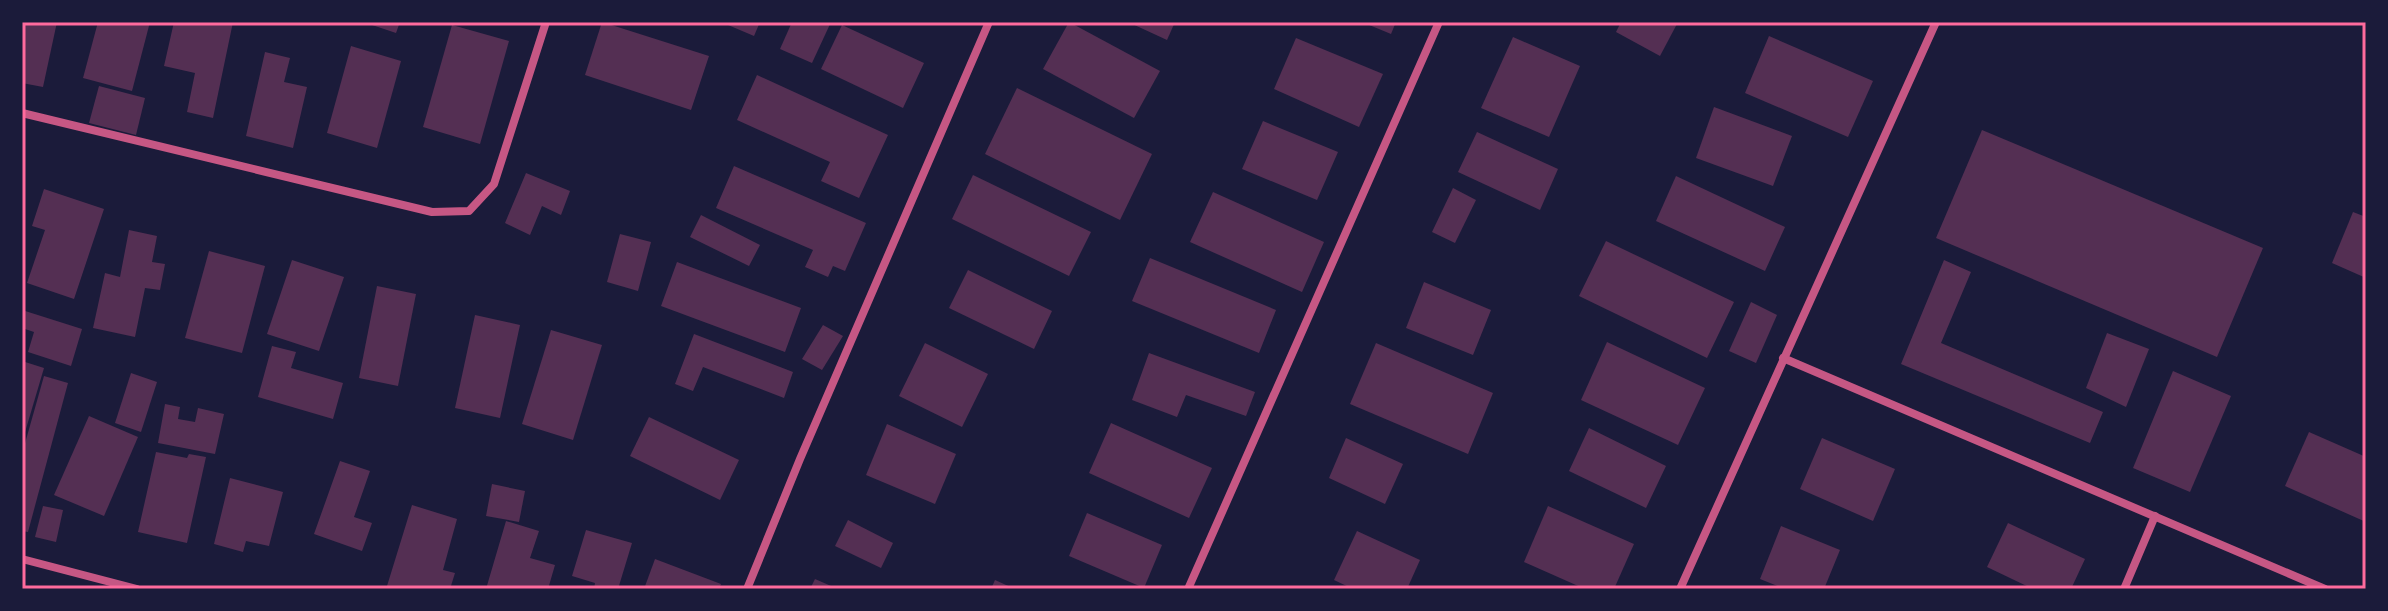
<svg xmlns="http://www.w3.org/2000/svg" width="2388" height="611" font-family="'Archivo Narrow',sans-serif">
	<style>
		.building { fill: #542f53 }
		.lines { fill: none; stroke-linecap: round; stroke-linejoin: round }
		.minor { stroke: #c65784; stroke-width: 8 }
		.neatline { fill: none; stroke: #ff6b9d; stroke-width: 3 }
	</style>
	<rect width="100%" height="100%" fill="#1b1b3a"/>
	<g class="building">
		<polygon points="22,22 57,22 43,87 22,83"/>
		<polygon points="98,22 150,22 132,91 83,78"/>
		<polygon points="174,22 233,22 213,118 187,112 195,73 164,66"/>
		<polygon points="363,22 400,22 396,33"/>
		<polygon points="602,22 709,56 691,110 585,75"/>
		<polygon points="721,22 760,22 754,36"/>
		<polygon points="792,22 831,22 812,63 780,49"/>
		<polygon points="1069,22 1160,71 1134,118 1043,69"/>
		<polygon points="1128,22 1175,22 1167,40"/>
		<polygon points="1362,22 1396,22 1391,34"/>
		<polygon points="1621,22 1678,22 1660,56 1616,32"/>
		<polygon points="452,25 509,41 480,144 423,127"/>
		<polygon points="842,25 924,63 903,108 821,69"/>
		<polygon points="1769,36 1873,81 1848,137 1745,93"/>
		<polygon points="1513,37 1580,66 1549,137 1481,108"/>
		<polygon points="1296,38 1383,74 1359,127 1274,89"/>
		<polygon points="351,46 401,61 377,148 327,133"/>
		<polygon points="265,52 290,58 284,82 307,87 293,148 246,136"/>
		<polygon points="757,75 888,135 859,198 821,181 830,162 737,120"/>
		<polygon points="99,86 145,98 136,135 89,123"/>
		<polygon points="1017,88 1152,154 1120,220 985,154"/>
		<polygon points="1714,107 1792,136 1773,186 1696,158"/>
		<polygon points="1263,121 1338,152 1317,200 1242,169"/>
		<polygon points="1982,130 2263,248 2217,357 1936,238"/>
		<polygon points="1477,132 1558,169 1540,210 1458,172"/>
		<polygon points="734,166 866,223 845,271 833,266 828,277 805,267 813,250 716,208"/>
		<polygon points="526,173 570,191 561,215 542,206 530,235 505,223"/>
		<polygon points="973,175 1091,232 1069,276 952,219"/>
		<polygon points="1676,176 1785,227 1765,271 1656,221"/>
		<polygon points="1453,188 1476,200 1455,243 1432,232"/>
		<polygon points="44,189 104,209 74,299 27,283 45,230 32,226"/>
		<polygon points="1213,192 1324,242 1302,292 1190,242"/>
		<polygon points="2353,212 2366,217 2366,278 2332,263"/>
		<polygon points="701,215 760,245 749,266 690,237"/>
		<polygon points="129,230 157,236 152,262 165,264 160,290 145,288 135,337 93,328 105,273 120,277"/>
		<polygon points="620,234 651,242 638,291 607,282"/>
		<polygon points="1606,241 1734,302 1707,358 1579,296"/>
		<polygon points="209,251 265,266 242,353 185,338"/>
		<polygon points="1150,258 1276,310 1259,353 1132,301"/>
		<polygon points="292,260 344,277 319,351 267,334"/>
		<polygon points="1944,260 1971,272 1941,343 2103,412 2090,443 1901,364"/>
		<polygon points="677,262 801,308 785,352 661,306"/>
		<polygon points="968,270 1052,311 1034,349 949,308"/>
		<polygon points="1424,282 1491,310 1473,355 1406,328"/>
		<polygon points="377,286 416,294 398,386 359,378"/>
		<polygon points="1751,302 1777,315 1756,363 1729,351"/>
		<polygon points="22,310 82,329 71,366 28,352 34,332 22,328"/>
		<polygon points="475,315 520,325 500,418 455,408"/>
		<polygon points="823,325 843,336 822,370 802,359"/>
		<polygon points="551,330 602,345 573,440 522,424"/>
		<polygon points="2107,333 2149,349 2126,407 2086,388"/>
		<polygon points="694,334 793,372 784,398 703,367 693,391 675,384"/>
		<polygon points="1607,342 1705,388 1678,445 1581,400"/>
		<polygon points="925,343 988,374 962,427 899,396"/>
		<polygon points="1376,343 1493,393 1468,454 1350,404"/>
		<polygon points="272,346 296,352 291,368 343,383 333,419 258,397"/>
		<polygon points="1149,353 1255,392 1246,416 1186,395 1177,417 1132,400"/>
		<polygon points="22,361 44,368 23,439 22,438"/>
		<polygon points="2173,371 2231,396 2190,492 2133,468"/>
		<polygon points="131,373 157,382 141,432 115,423"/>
		<polygon points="44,376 68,383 28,532 22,531 22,454"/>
		<polygon points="165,404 180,407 178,419 195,422 198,408 224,414 215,454 158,443"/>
		<polygon points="89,416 138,437 104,516 54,495"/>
		<polygon points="649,417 739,460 720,500 630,456"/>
		<polygon points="1111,423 1212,468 1189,518 1089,473"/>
		<polygon points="887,424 956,454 935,504 866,475"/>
		<polygon points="1589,428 1666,466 1646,508 1569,471"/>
		<polygon points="2309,432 2366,457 2366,522 2285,486"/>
		<polygon points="1346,438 1403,464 1385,504 1329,478"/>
		<polygon points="1822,438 1895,469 1873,521 1800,489"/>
		<polygon points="156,452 187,458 189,454 206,457 187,543 138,532"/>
		<polygon points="340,461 370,471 354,517 372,523 362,551 314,534"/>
		<polygon points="230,478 283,492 269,546 246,541 243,552 214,544"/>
		<polygon points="492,484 525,491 519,522 486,516"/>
		<polygon points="412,505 457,519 443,570 455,573 450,589 399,589 387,586"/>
		<polygon points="43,506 63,510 56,542 35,537"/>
		<polygon points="1548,506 1634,544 1614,589 1585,589 1524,562"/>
		<polygon points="1087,513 1162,545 1144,588 1069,556"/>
		<polygon points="848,520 893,543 881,568 835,546"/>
		<polygon points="506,521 539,531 530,558 555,565 548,589 486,589"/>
		<polygon points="2008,523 2085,559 2071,589 2033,589 1987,567"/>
		<polygon points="1781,526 1840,550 1824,589 1785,589 1760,579"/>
		<polygon points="586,530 632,543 618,589 594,589 595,583 572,576"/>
		<polygon points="1357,531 1420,560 1407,589 1353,589 1334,580"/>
		<polygon points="655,559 721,584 719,589 644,589"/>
		<polygon points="815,579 838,589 810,589"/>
		<polygon points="995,580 1015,589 991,589"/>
	</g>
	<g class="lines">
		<g class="minor">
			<polyline points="22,113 432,212 469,211 494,184 546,22"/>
			<polyline points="1783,358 2325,589"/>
			<polyline points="22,559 137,589"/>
			<polyline points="747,589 800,459 989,22"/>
			<polyline points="1188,589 1439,22"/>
			<polyline points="1680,589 1936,22"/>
			<polyline points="2124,589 2155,516"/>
		</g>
	</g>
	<rect width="2388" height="611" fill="none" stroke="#1b1b3a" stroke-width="48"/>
	<rect x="24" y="24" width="2340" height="563" class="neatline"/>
</svg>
